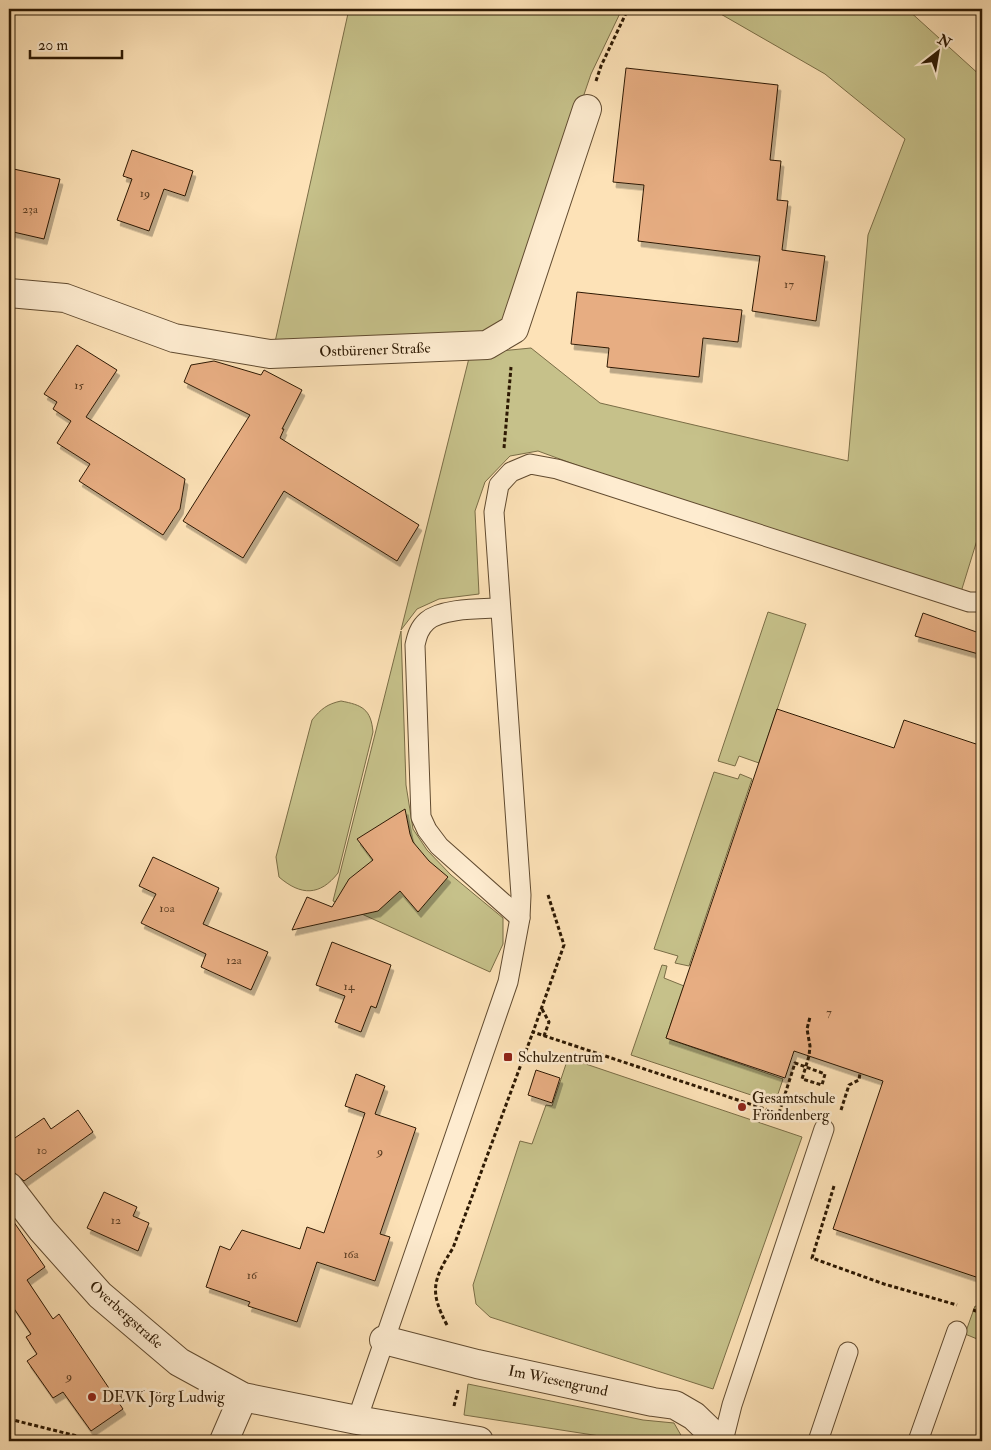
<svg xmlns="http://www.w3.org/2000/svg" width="991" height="1450" font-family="'IM FELL Double Pica',serif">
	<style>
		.green { fill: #c6c18a; stroke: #7a6d46 }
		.building { fill: #e7ad82; stroke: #2d1903; filter: url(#shadow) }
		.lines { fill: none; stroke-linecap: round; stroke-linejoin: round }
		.service-casing { stroke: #614b30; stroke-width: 21 }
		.minor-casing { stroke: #614b30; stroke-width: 30 }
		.path { stroke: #2d1903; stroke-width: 3; stroke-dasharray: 4 2.5; stroke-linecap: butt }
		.service { stroke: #feecd0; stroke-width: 19 }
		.minor { stroke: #feecd0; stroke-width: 28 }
		.poi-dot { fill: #8f2418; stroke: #feecd0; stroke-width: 2 }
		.labels { text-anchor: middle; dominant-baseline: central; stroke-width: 5; stroke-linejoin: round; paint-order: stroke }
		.number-label { font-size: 12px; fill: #5c3e23 }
		.street-label { font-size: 15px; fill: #2d1903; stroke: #feecd0 }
		.poi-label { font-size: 15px; fill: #2d1903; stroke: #feecd0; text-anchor: start }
	</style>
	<defs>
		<filter id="shadow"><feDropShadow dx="3" dy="5.5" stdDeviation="0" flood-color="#0004"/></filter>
	</defs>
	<rect width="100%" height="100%" fill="#fde2b7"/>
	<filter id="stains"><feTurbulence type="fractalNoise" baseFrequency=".004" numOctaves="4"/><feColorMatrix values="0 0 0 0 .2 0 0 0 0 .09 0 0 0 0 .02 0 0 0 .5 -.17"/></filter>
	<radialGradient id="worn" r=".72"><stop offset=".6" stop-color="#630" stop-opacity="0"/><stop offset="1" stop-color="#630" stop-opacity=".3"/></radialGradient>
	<g class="green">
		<polygon points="349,9 622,9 591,74 563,156 510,324 490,337 273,351"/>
		<polygon points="712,9 907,9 982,77 982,524 961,592 639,488 538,451 510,456 485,482 475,511 479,594 439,599 417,609 401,630 470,354 531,348 600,403 848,461 868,235 905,139 825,74"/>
		<polygon points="768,612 806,624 759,763 739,756 735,766 718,761"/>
		<polygon points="401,631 406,785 413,829 427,850 451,875 503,918 503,944 490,972 333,901"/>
		<path d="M341,701C362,705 371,709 373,732L338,873C320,896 301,896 279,877L276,857L312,720C321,709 327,704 341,701Z"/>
		<polygon points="714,772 738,779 740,774 752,779 689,966 675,963 678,956 654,949"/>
		<polygon points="662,965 667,966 664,978 684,986 666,1038 783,1079 775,1103 631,1055"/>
		<polygon points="568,1058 802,1137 713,1389 490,1317 476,1304 473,1285 520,1141 532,1144 546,1105 552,1106"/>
		<polygon points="975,1306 982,1308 982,1341 965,1334"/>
		<polygon points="468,1384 643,1420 674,1423 682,1437 675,1441 632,1441 464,1415"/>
	</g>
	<g class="building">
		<polygon points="626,68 778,85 770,160 781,161 777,200 788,201 782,250 825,256 816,321 752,311 760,256 638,241 644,185 613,182"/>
		<polygon points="132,150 193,171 185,196 164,189 149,231 117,220 132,179 123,176"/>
		<polygon points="9,168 60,179 44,239 9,231"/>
		<polygon points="577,292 742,310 738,342 703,338 699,377 607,367 609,348 571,344"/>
		<polygon points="77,345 117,370 86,417 185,479 180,509 163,535 79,481 90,464 57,443 71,421 53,409 57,402 44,394"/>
		<polygon points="214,361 261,375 264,370 302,390 282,429 284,429 280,438 419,525 397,561 284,491 243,558 183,521 250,415 184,382 191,365"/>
		<polygon points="923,613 982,634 982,655 915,636"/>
		<polygon points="777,709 894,748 904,720 982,746 982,1279 833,1229 883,1081 794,1051 785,1078 666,1038"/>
		<polygon points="405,809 410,834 413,842 429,861 448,877 418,912 400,891 378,911 292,930 307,897 332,907 349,879 373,860 357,839"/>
		<polygon points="153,857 219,888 203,924 268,952 251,990 201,967 206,954 141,923 156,894 139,886"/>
		<polygon points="332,942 391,965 376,1008 371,1006 361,1032 335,1022 345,996 316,985"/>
		<polygon points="536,1070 560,1078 552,1103 528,1095"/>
		<polygon points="356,1074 385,1086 375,1114 416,1128 380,1234 390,1237 375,1281 317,1262 297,1322 248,1306 250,1302 206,1287 220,1246 230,1250 242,1230 300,1249 307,1227 324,1233 365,1113 345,1106"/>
		<polygon points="78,1110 93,1132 24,1181 15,1173 9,1172 9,1142 44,1118 51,1129"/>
		<polygon points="104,1192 137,1207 133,1216 149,1223 138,1251 87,1228"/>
		<polygon points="9,1215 45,1267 27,1280 53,1319 59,1314 123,1409 91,1431 63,1392 53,1398 27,1361 37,1354 26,1337 31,1334 9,1301"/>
	</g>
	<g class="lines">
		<defs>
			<g id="service">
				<path d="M500,608C480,609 442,608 427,621C419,628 417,636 415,645L421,817L427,830L439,846L520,918"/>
				<polyline points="357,1420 508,982 520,918 521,895 494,512 499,485 511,472 530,464 557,469 969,602 982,602"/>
				<polyline points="723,1441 732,1405 824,1129"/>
				<polyline points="818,1441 848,1352"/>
				<polyline points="918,1441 957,1331"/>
			</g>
			<g id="minor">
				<polyline points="9,293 65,298 174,338 270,354 487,345 514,329 587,109"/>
				<polyline points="9,1187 42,1230 100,1295 179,1362 243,1397 357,1420 479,1441"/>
				<polyline points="384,1340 477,1364 653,1402 675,1405 694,1416 720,1441"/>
				<polyline points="224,1441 243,1397"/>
			</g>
		</defs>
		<use href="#service" class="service-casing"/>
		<use href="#minor" class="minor-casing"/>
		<g class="path">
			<polyline points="596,81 601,66 628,9"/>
			<polyline points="504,448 511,367"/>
			<polyline points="548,895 564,945 533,1032 801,1121"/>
			<polyline points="542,1009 549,1022 544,1036"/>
			<polyline points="841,1110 849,1085 859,1080 860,1073"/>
			<polyline points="779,1113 795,1063 825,1074 822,1085 802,1079 809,1056 810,1046 807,1029 810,1017"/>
			<polyline points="834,1186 812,1258 884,1284 957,1305"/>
			<polyline points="973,1310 982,1313"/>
			<path d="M447,1325C429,1291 433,1280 453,1248L533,1032"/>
			<polyline points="454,1406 458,1390"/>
			<polyline points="9,1419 97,1441"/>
		</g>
		<use href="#service" class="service"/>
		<use href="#minor" class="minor"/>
	</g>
	<g class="poi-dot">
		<rect x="503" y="1052" width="10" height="10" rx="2.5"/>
		<circle cx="742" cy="1107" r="5"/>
		<circle cx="92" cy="1397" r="5"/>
	</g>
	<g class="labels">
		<g class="number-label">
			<text x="145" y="193">19</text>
			<text x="30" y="209">23a</text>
			<text x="789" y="284">17</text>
			<text x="79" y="385">15</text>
			<text x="167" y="908">10a</text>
			<text x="234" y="960">12a</text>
			<text x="349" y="986">14</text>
			<text x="829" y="1012">7</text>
			<text x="42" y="1150">10</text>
			<text x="380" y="1151">9</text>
			<text x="116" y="1220">12</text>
			<text x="351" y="1254">16a</text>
			<text x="252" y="1275">16</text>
			<text x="69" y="1376">9</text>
		</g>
		<g class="street-label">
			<text transform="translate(375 350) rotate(-2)">Ostbürener Straße</text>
			<text transform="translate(126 1315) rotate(42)">Overbergstraße</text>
			<text transform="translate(558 1381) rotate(12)">Im Wiesengrund</text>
		</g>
		<g class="poi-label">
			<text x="518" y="1057">Schulzentrum</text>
			<text x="752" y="1098">Gesamtschule<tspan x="752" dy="17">Fröndenberg</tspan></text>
			<text x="102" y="1397">DEVK Jörg Ludwig</text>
		</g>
	</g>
	<rect width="991" height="1450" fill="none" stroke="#fde2b7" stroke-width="30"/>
	<rect x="10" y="10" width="971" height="1430" fill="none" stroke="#2d1903" stroke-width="2.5"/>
	<rect x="15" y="15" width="961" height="1420" fill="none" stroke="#2d1903"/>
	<g transform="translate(938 52) rotate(31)" stroke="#feecd0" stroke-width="4" paint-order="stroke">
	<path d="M0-4L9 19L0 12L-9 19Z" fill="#2d1903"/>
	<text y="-8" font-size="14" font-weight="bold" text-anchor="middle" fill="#2d1903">N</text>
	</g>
	<path d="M30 50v8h92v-8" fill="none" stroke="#2d1903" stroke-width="2.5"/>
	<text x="38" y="50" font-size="15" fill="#2d1903" stroke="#feecd0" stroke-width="4" paint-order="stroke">20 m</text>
	<rect width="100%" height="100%" filter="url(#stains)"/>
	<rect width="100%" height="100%" fill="url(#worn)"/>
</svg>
